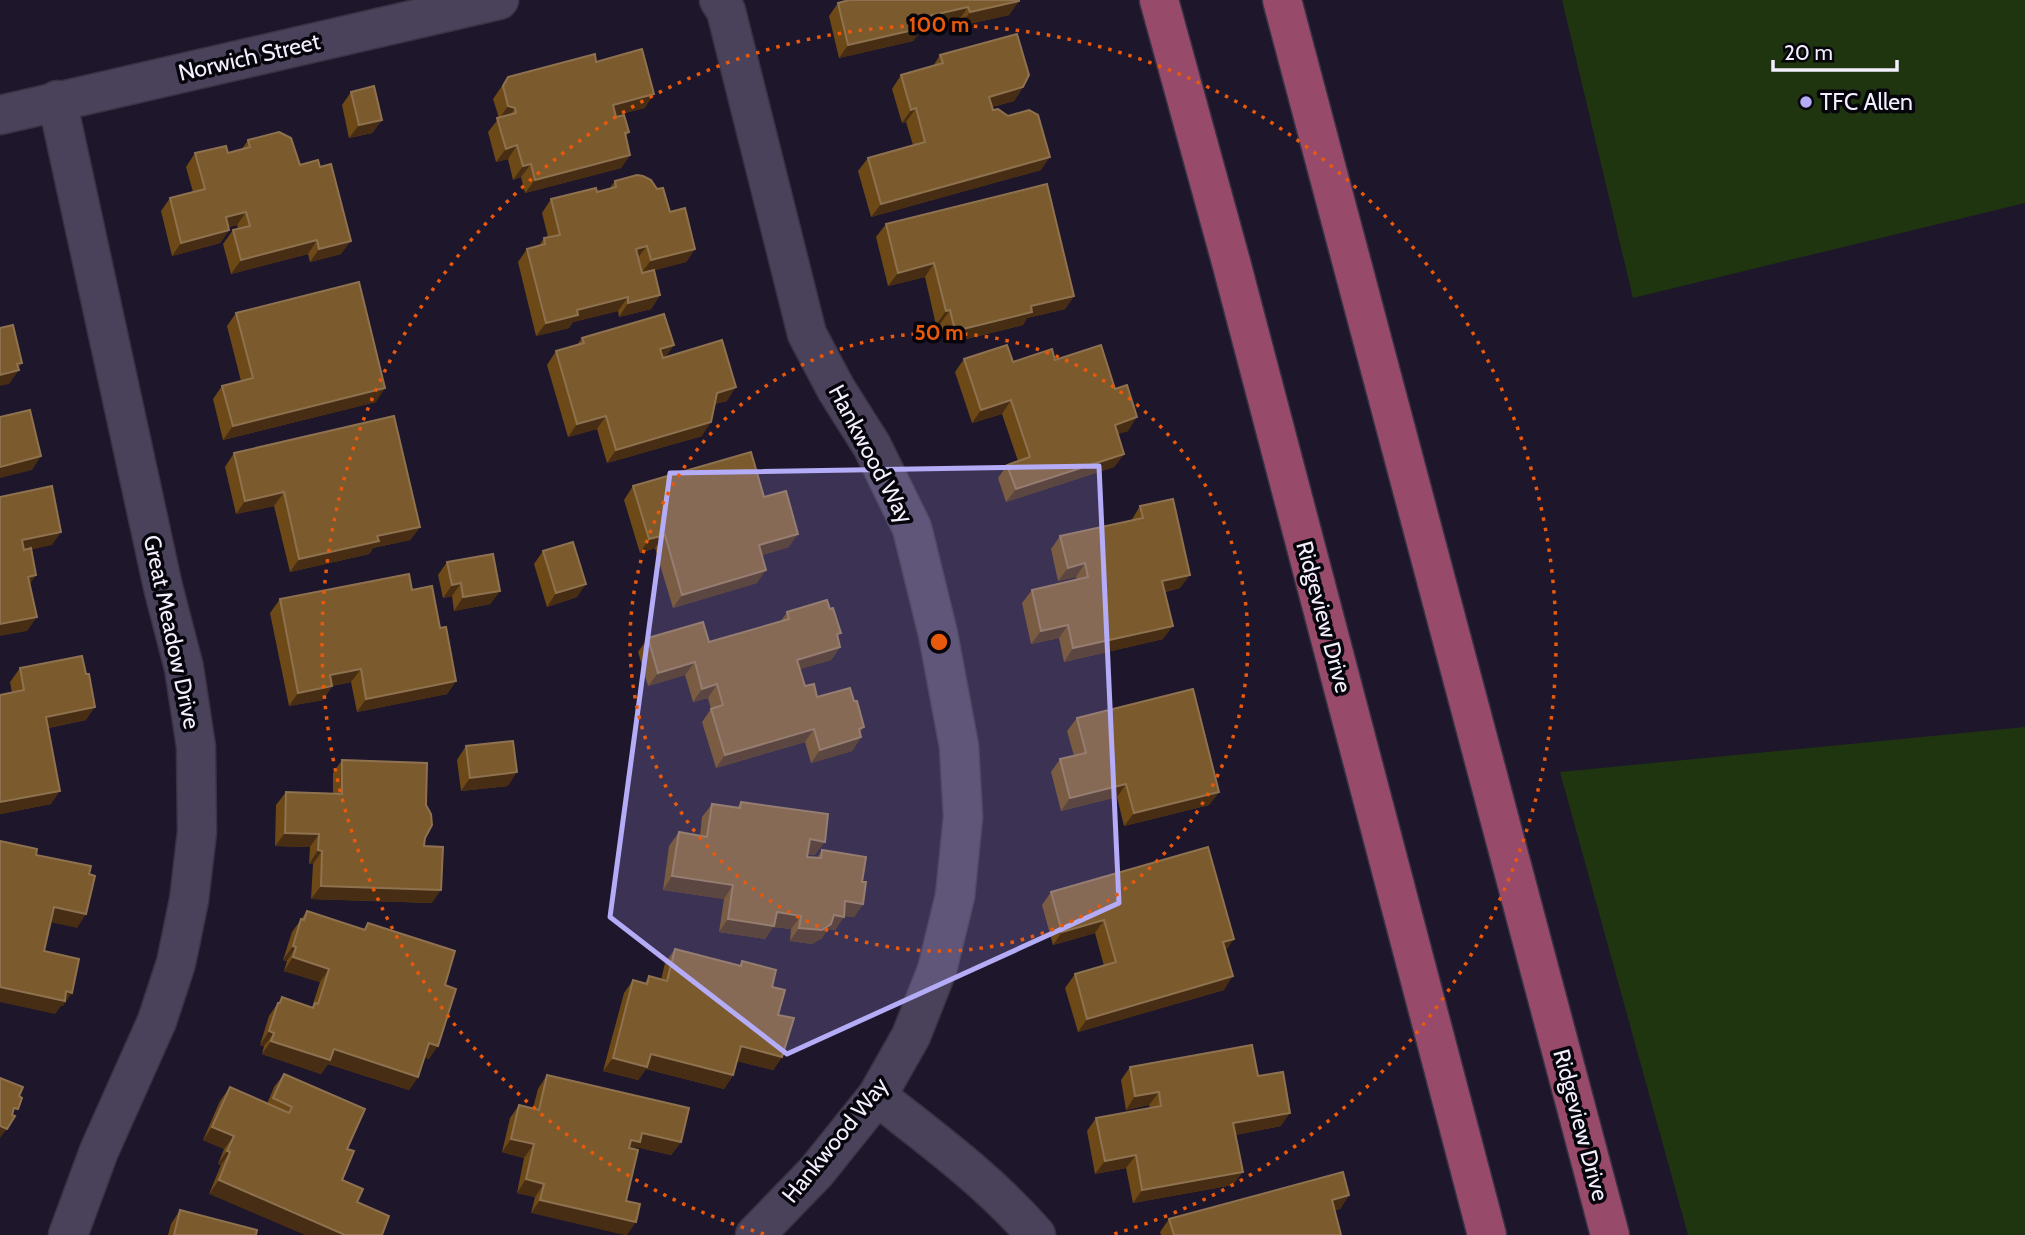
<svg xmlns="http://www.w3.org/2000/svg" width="2025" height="1235" font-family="Cabin,sans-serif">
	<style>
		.green { fill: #1f350f }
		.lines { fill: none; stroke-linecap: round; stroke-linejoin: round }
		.minor-casing { stroke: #383242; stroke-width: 41 }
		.major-casing { stroke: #383242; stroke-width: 41 }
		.minor { stroke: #4a425a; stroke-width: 38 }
		.major { stroke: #984a6b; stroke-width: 38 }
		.wall { fill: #6c4916 }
		.shaded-wall { fill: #472d14 }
		.building { fill: #7b5b2e; stroke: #8e724f; stroke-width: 2 }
		.marked { fill: #b5acf8; fill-opacity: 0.2; stroke: #b5acf8; stroke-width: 5; stroke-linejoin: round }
		.ring { fill: none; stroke: #e8590c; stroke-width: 3.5; stroke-dasharray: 3.5 7 }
		.poi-dot { fill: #b5acf8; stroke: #07050c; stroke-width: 2.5 }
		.labels { text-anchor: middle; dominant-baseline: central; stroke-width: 7; stroke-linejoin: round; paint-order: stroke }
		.street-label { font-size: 23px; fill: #f4effe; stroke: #07050c }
		.poi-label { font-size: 23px; fill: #f4effe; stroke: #07050c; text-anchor: start }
		.centre { fill: #e8590c; stroke: #07050c; stroke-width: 3.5 }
		.ring-label { font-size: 21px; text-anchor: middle; font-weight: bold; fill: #e8590c; stroke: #07050c; stroke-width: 7; stroke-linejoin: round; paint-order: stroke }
	</style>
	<rect width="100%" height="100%" fill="#1e162b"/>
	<g class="green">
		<polygon points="1562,0 2025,0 2025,203 1633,298"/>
		<polygon points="2025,727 2025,1235 1688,1235 1560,772"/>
	</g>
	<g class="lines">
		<defs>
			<g id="minor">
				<polyline points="719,0 726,11 807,334 836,389 872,446 912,528 938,634 959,746 963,817 955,896 937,970 911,1036 877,1096 816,1172 755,1235"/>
				<polyline points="57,100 163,587 184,668 196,747 197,832 189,900 176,963 157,1021 99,1151 68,1235"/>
				<polyline points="0,115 499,0"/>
				<path d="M877,1096C934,1141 988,1180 1036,1235"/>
			</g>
			<g id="major">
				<polyline points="1159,0 1231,262 1487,1235"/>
				<polyline points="1282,0 1610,1235"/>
			</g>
		</defs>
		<use href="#minor" class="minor-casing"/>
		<use href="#major" class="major-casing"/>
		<use href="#minor" class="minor"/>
		<use href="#major" class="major"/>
	</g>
	<g class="wall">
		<polygon points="1019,0 1009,15 960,26 959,20 922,29 913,41 839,58 829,16 838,3"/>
		<polygon points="940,55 1023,87 1014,101 992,107 993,110 1041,170 871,217 858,171 868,158 913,145 906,122 902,123 892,89 901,75 933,66"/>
		<polygon points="596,62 645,108 615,115 629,132 626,136 630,155 621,168 525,193 521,177 513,180 508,159 496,162 488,132 499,118 493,99 508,77"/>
		<polygon points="351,92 382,120 372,133 349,138 342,105"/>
		<polygon points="248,140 300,165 341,254 310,262 308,254 231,274 223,244 233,230 238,229 237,225 229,227 229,230 220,243 172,256 161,211 170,198 193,192 186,167 195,153 228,153 242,149"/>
		<polygon points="615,181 670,212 695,249 686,262 654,270 660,295 651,309 619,317 618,311 573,322 569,328 536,336 518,262 527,249 539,246 544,238 548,237 542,213 551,199 609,189"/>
		<polygon points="886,224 1074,296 1065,309 1027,318 1023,325 946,344 940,324 936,325 925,277 888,286 876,237"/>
		<polygon points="236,313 376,402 223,440 213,399 222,386 241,381 227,326"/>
		<polygon points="582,338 674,345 665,357 727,401 715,404 702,436 607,463 597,429 568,437 547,365 556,351 577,345"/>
		<polygon points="964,359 1013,362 1055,360 1128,431 1117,434 1124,454 1114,467 1006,502 998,478 1007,465 1018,461 1002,414 972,423 955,372"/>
		<polygon points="234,453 420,527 410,540 373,548 369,554 290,572 274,506 236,514 225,467"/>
		<polygon points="633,486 764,497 789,547 762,555 757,583 673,608 655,548 640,553 624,500"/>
		<polygon points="1140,506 1180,588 1165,592 1163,639 1064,662 1059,638 1031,644 1022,603 1032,590 1076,580 1076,577 1058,581 1051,549 1060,536 1131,521"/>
		<polygon points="543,551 577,597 547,607 534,564"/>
		<polygon points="447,562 500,591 490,604 454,611 452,596 443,598 438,575"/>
		<polygon points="412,590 440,628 456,681 447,694 357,712 351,682 332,686 323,700 289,706 270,613 280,599"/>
		<polygon points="787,612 838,638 840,647 831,660 800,669 805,686 860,733 861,737 852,751 811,763 805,742 716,768 702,722 711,709 708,698 693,702 685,675 648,686 638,652 648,638 709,642 781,621"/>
		<polygon points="20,668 86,720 48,728 51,804 0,814 0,695 12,693 10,682"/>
		<polygon points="1077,718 1219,792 1209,805 1124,826 1117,797 1061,811 1051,772 1060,759 1074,756 1067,731"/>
		<polygon points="466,746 508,786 461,791 457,760"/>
		<polygon points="342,760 425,838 424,846 432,903 311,899 313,864 309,864 310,847 275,846 276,805 286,792 333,793 333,773"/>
		<polygon points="741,802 815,855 808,854 807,857 817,858 822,850 862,882 863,904 854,917 844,916 835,930 828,929 822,938 812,944 790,941 791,929 773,927 765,939 719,932 724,899 663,890 669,846 679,832 700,836 702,817 712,804 737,808"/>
		<polygon points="1051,892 1226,951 1224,990 1078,1032 1065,988 1075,974 1104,966 1095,933 1053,945 1042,905"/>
		<polygon points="307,911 363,930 368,923 445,985 429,1059 424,1057 418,1077 409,1090 328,1064 321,1074 262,1054 264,1046 260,1045 269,1016 282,997 312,1007 320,982 284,971 287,961 283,960 292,932"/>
		<polygon points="675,949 739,966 742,961 772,987 778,1015 782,1057 773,1070 737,1061 733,1075 724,1089 646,1069 638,1080 603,1071 624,993 633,980 645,983 649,976 661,980 665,963"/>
		<polygon points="1130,1067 1258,1076 1281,1126 1235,1135 1233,1185 1133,1203 1126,1168 1095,1174 1087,1131 1096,1118 1150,1108 1149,1105 1126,1110 1121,1080"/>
		<polygon points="284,1074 365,1109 209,1194 221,1165 218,1164 224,1149 203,1140 220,1101 230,1087 267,1104 274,1087"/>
		<polygon points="547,1075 681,1142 671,1155 636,1147 531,1213 535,1197 517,1193 524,1158 502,1152 510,1118 519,1105 533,1108 538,1089"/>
		<polygon points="1349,1195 1340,1209 1335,1210 1341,1235 1161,1235 1160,1232 1169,1219"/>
		<polygon points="180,1210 256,1235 168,1235 171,1224"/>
	</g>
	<g class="shaded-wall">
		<polygon points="1019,1 1009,15 960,26 970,12"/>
		<polygon points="968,7 959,20 922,29 913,41 839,58 848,45 920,18"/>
		<polygon points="1023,87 1014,101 980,110 989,97"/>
		<polygon points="654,94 645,108 603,119 613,105"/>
		<polygon points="508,106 515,108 506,121 499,119"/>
		<polygon points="916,108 906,122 902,123 911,110"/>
		<polygon points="382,120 372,133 349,138 359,125"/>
		<polygon points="517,145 508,159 496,162 506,149"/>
		<polygon points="630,155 621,168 525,193 535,180"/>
		<polygon points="1050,157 1041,170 871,217 881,204"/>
		<polygon points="531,164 521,177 513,180 523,166"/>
		<polygon points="246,212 237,225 216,231 226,217"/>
		<polygon points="229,230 220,243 172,256 181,243"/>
		<polygon points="317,240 308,254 231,274 241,260"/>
		<polygon points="351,241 341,254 310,262 319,249"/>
		<polygon points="647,246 637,259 636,249"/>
		<polygon points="695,249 686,262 641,274 651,260"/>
		<polygon points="934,263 925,277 888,286 898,273"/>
		<polygon points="660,295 651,309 619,317 628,303"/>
		<polygon points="1074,296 1065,309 1027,318 1023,325 946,344 955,331 1031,306"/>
		<polygon points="628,297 618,311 573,322 569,328 536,336 546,323 577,310"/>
		<polygon points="950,310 940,324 936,325 946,311"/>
		<polygon points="674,345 664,358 651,362 660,349"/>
		<polygon points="22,363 16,371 19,370 9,384 0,386 0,375 17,364"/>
		<polygon points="736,387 727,401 708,406 717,393"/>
		<polygon points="385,388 376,402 223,440 233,426"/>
		<polygon points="1011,400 1002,414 972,423 981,410"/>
		<polygon points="606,416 597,429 568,437 577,424"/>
		<polygon points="1137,417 1128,431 1105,438 1115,425"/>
		<polygon points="711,422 702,436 607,463 616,450"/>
		<polygon points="1124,454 1114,467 1006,502 1016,489"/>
		<polygon points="41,456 32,470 0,478 0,467"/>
		<polygon points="284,492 274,506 236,514 245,501"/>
		<polygon points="420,527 410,540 373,548 369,554 290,572 299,559 377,536"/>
		<polygon points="61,532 52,545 12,554 22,540"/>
		<polygon points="798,534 789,547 749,559 759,545"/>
		<polygon points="665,535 655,548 640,553 649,539"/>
		<polygon points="1085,563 1076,577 1058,581 1068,568"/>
		<polygon points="766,570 757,583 673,608 682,595"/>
		<polygon points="36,575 27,589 28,577"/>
		<polygon points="1190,575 1180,588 1153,594 1162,581"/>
		<polygon points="461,583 452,596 443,598 452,585"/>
		<polygon points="586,584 577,597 547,607 556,593"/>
		<polygon points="500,591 490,604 454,611 463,597"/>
		<polygon points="37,617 27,631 0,636 0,624"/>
		<polygon points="1068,625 1059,638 1031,644 1041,631"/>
		<polygon points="1173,626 1163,639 1064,662 1073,648"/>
		<polygon points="840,647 831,660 788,673 797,660"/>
		<polygon points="695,662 685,675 648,686 658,673"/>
		<polygon points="361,669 351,682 321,688 330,675"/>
		<polygon points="456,681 447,694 357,712 366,699"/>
		<polygon points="717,684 708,698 693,702 702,689"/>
		<polygon points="332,686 323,700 289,706 298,693"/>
		<polygon points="95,707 86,720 36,730 46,717"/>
		<polygon points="864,727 856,739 861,737 852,751 811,763 820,750"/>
		<polygon points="814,729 805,742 716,768 725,755"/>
		<polygon points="517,772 508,786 461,791 470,778"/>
		<polygon points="1126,784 1117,797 1061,811 1070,798"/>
		<polygon points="60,791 51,804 0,814 0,802"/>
		<polygon points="1219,792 1209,805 1124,826 1134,813"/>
		<polygon points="285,833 319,834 310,847 275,846"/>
		<polygon points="810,839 825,842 815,855 801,853"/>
		<polygon points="318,850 322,851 313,864 309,864"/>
		<polygon points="672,876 733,885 724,899 663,890"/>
		<polygon points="321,886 441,890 432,903 311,899"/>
		<polygon points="845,901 863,904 854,917 836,915"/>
		<polygon points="54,907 86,914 77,928 45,921"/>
		<polygon points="777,912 801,916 791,929 773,927 765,939 719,932 728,919"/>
		<polygon points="834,915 844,917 835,930 828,929 822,938 812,944 790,941 799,928"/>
		<polygon points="1104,920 1095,933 1053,945 1062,932"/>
		<polygon points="1234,939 1225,952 1223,942"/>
		<polygon points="293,946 296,947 287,961 283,960"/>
		<polygon points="293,957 329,969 320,982 284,971"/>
		<polygon points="1233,976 1224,990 1078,1032 1087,1019"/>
		<polygon points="0,987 66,991 72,993 63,1006 61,1006 55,1014 0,1002"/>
		<polygon points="269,1031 274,1033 264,1046 260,1045"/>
		<polygon points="271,1041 334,1049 418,1077 409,1090 328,1064 321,1074 262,1054"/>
		<polygon points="429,1043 438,1046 429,1059 420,1056"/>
		<polygon points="741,1046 782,1057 773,1070 732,1060"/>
		<polygon points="651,1054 733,1075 724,1089 646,1069 638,1080 603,1071 613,1058"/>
		<polygon points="1159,1092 1149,1105 1126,1110 1135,1096"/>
		<polygon points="1290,1113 1281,1126 1224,1137 1233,1123"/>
		<polygon points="0,1126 7,1129 0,1138"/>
		<polygon points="212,1127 234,1136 224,1149 203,1140"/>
		<polygon points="642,1133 681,1142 671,1155 636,1147 630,1155 621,1153 631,1140"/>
		<polygon points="511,1139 534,1144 524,1158 502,1152"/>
		<polygon points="227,1151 230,1152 221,1165 218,1164"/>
		<polygon points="1136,1155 1126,1168 1095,1174 1105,1161"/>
		<polygon points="1243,1172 1233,1185 1133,1203 1142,1190"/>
		<polygon points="526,1179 544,1184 535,1197 517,1193"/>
		<polygon points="219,1180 345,1235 305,1235 209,1194"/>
		<polygon points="1349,1195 1340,1209 1323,1213 1332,1200"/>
		<polygon points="540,1200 636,1222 627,1235 624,1235 531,1213"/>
	</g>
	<g class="building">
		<polygon points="849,0 1019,0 1019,1 970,12 968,7 920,18 922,28 848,45 838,3"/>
		<polygon points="1017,34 1029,75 1023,87 989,97 993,110 998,109 1008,116 1029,110 1038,115 1050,157 881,204 868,158 925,142 916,108 911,110 901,75 943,63 940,55"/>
		<polygon points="642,49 654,94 613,105 616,117 624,115 629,132 625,133 630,155 535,180 531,164 523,166 517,145 506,149 497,118 516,113 515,108 508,106 503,86 508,77 595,54 596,62"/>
		<polygon points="374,86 382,120 359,125 351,92"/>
		<polygon points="279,132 291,138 300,165 318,160 320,167 331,164 351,241 319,249 317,240 241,260 233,230 250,226 246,212 226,217 229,230 181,243 170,198 205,189 195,153 226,146 228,153 250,147 248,140"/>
		<polygon points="637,175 643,176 651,180 657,189 663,188 670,212 685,208 695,249 651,260 647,246 636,249 642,273 654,270 660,295 628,303 628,297 577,310 578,315 546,323 527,249 545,244 544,238 560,235 551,199 596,188 597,192 616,187 615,181"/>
		<polygon points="1047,184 1074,296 1031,306 1032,312 955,331 950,310 946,311 934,263 898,273 886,224"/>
		<polygon points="359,282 385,388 233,426 222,386 253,378 236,313"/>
		<polygon points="664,314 674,345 660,349 663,358 722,340 736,387 717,393 711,422 616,450 606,416 577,424 556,351 584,343 582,338"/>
		<polygon points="13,325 22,363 17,364 19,370 0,375 0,328"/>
		<polygon points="1007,345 1013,362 1052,349 1055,360 1101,345 1115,389 1127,385 1137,417 1115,425 1124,454 1016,489 1007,465 1030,457 1011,400 981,410 964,359"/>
		<polygon points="30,410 41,456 0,467 0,417"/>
		<polygon points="394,416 420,527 377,536 379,541 299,559 284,492 245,501 234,453"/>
		<polygon points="751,452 764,497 786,491 798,534 759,545 766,570 682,595 665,535 649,539 633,486"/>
		<polygon points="52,486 61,532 22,540 24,550 31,548 36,575 28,577 37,617 0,624 0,497"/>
		<polygon points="1173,499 1190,575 1162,581 1173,626 1073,648 1068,625 1041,631 1032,590 1088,577 1085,563 1068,568 1060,536 1143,518 1140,506"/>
		<polygon points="573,542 586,584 556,593 543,551"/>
		<polygon points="493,554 500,591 463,597 461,583 452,585 447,562"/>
		<polygon points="409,574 412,590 432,586 440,628 446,627 456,681 366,699 361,669 330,675 332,686 298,693 280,599"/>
		<polygon points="827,600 830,609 833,608 841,633 837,634 840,647 797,660 805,686 814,684 817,697 850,688 854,701 857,701 864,727 859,729 861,737 820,750 814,729 725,755 711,709 723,705 717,684 702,689 695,662 658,673 648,638 703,622 709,642 789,619 787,612"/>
		<polygon points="82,656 86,674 89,674 95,707 46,717 60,791 0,802 0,695 24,690 20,668"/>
		<polygon points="1193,689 1219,792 1134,813 1126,784 1070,798 1060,759 1086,753 1077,718"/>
		<polygon points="513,741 517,772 470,778 466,746"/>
		<polygon points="342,760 427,763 426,805 431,814 432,825 425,838 424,846 443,847 441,890 321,886 322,851 318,850 319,834 285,833 286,792 342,794"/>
		<polygon points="741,802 828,814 825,842 810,839 807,857 821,858 822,850 866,857 862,882 866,882 863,904 845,901 844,917 834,915 831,924 822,930 799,928 801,916 777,912 774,926 728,919 733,885 672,876 679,832 707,837 712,804 740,808"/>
		<polygon points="0,841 37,849 36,855 91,866 89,874 95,876 86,914 54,907 44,951 79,959 72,993 66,991 65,1001 0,987"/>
		<polygon points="1208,847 1234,939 1223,942 1233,976 1087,1019 1075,974 1116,962 1104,920 1062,932 1051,892"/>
		<polygon points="307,911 365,930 368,923 455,951 445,985 456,989 438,1046 429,1043 418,1077 334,1049 330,1060 271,1041 274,1033 269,1031 278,1003 280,1003 282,997 313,1008 315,1003 318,1004 329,969 293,957 296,947 293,946 301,919 304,920"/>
		<polygon points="675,949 741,966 742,961 776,970 772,987 785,990 778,1015 794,1018 782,1057 741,1046 733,1075 651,1054 647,1067 613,1058 633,980 647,984 649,976 667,981"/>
		<polygon points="1252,1045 1258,1076 1283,1072 1290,1113 1233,1123 1243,1172 1142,1190 1136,1155 1105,1161 1096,1118 1161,1106 1159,1092 1135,1096 1130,1067"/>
		<polygon points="284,1074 365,1109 347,1149 354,1151 342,1180 363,1189 357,1202 389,1216 382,1235 345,1235 219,1180 230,1152 227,1151 234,1136 212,1127 230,1087 289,1113 292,1107 273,1098"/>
		<polygon points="547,1075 689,1108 681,1142 642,1133 640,1142 631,1140 629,1148 638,1150 626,1201 640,1204 636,1222 540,1200 544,1184 526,1179 534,1144 511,1139 519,1105 539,1110"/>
		<polygon points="0,1078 23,1087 19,1096 22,1098 18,1109 14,1108 12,1115 15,1116 7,1129 0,1126"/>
		<polygon points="1343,1172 1349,1195 1332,1200 1341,1235 1174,1235 1169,1219"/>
		<polygon points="180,1210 257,1230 256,1235 174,1235"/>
	</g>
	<path class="marked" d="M1099,466L1119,903L787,1054L610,917L670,473Z"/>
	<g class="ring">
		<circle cx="939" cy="642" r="309"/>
		<path d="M764 1234A617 617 0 1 1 1114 1234"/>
	</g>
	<circle class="poi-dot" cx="1806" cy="102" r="7"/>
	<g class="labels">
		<g class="street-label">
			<text transform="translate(249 57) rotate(-13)">Norwich Street</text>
			<text transform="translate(871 454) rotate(62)">Hankwood Way</text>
			<text transform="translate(1324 617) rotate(75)">Ridgeview Drive</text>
			<text transform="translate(172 632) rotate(78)">Great Meadow Drive</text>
			<text transform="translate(1581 1125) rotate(75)">Ridgeview Drive</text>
			<text transform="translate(835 1140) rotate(-51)">Hankwood Way</text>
		</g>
		<g class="poi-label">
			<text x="1820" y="102">TFC Allen</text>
		</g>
	</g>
	<circle cx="939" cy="642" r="10" class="centre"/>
	<g class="ring-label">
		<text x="939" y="32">100 m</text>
		<text x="939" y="340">50 m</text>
	</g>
	<path d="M1773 60v10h124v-10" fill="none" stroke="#f4effe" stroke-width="3.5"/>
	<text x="1784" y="60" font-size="21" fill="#f4effe" stroke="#07050c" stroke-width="5" paint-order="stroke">20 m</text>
</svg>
